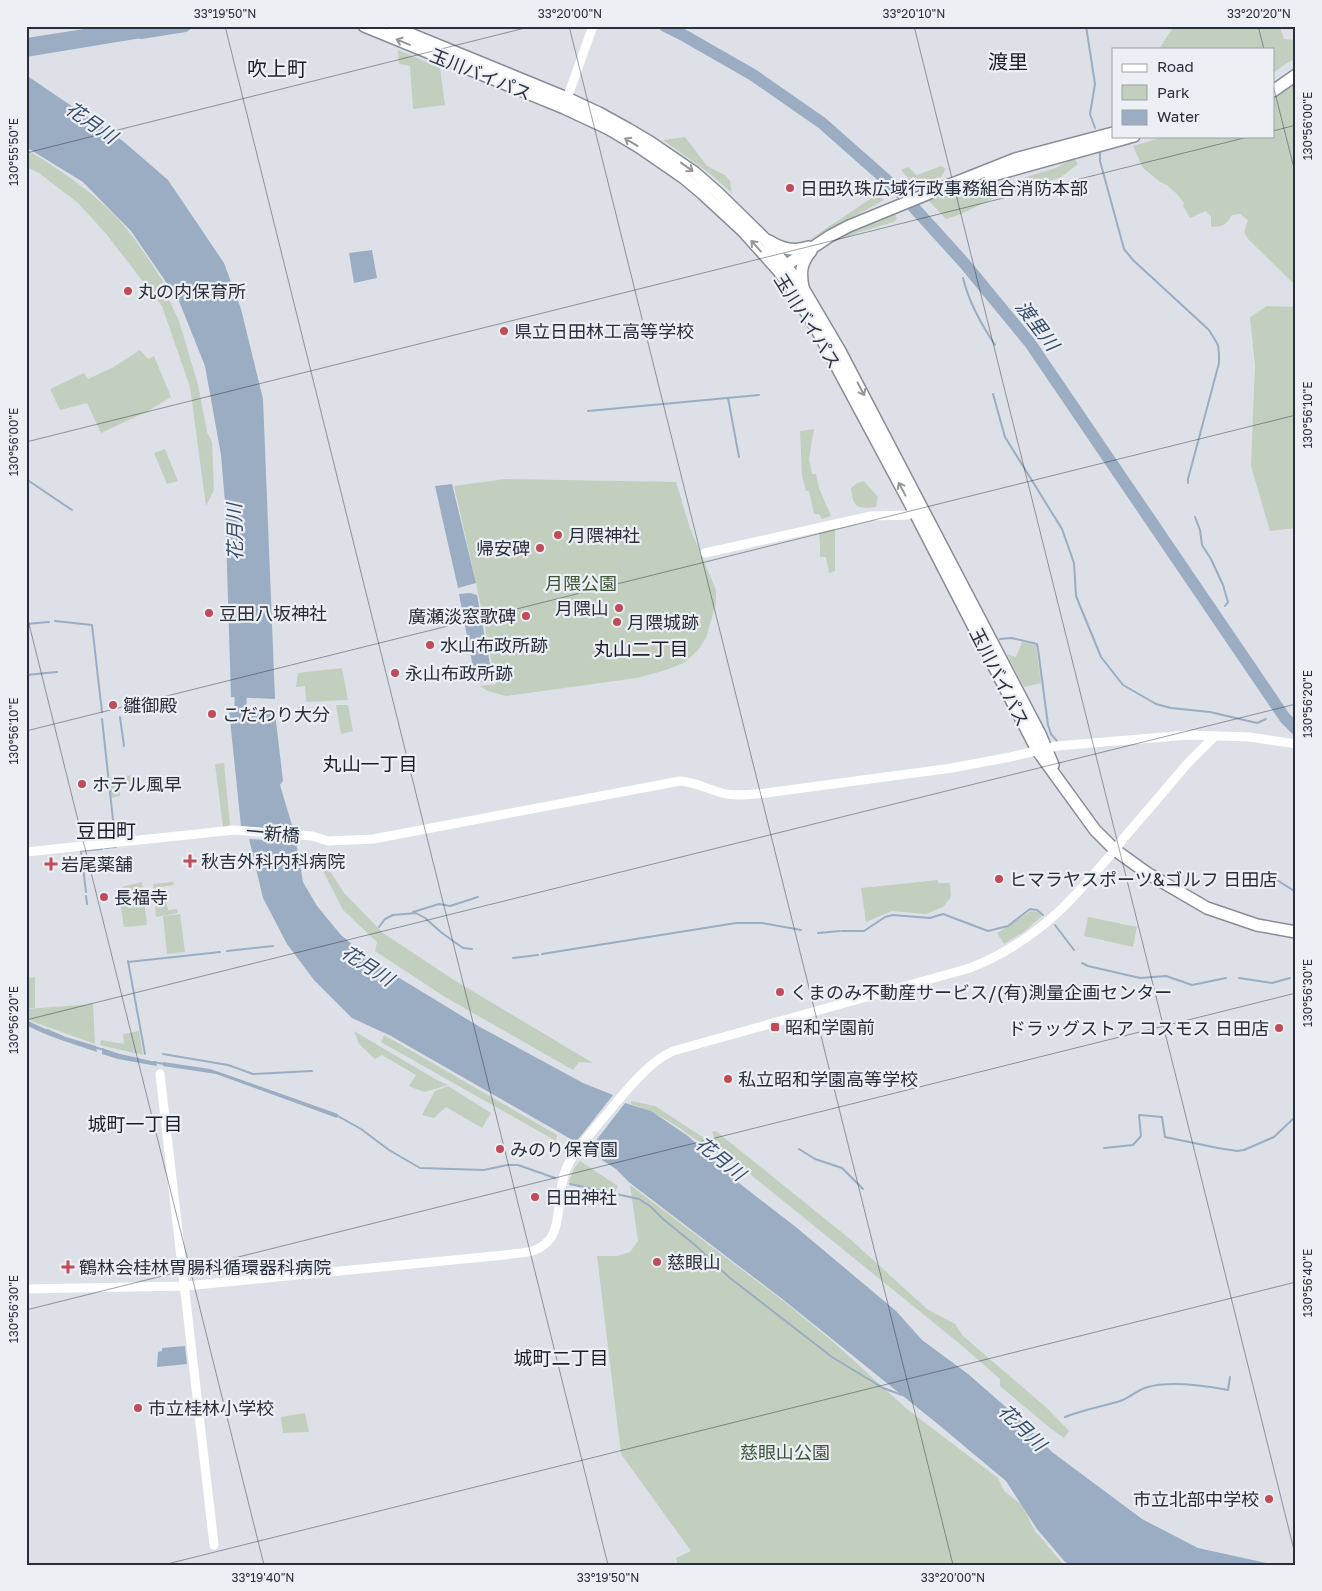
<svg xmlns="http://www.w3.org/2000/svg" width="1322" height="1591" font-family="'Golos Text','Noto Sans JP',sans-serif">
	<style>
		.green { fill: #c2cfbf }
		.water { fill: #9badc3 }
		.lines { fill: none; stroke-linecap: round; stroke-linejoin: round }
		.stream { stroke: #9badc3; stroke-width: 2 }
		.river { stroke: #9badc3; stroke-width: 12 }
		.highway-casing { stroke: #868d9b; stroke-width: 14 }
		.secondary { stroke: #fff; stroke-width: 9 }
		.highway { stroke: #fff; stroke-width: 11 }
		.oneway { stroke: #94969d }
		.ticks { fill: none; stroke: #282e3b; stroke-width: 1; stroke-opacity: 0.45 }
		.poi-dot { fill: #c14b58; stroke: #eceff4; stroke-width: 2 }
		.labels { text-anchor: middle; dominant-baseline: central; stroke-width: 4.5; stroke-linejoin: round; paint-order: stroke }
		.street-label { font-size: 18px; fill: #282e3b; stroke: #eceff4 }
		.poi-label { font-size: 18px; fill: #282e3b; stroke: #eceff4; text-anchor: start }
		.park-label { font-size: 18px; fill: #3b5537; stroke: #eceff4 }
		.water-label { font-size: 19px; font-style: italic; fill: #364b6b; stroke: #eceff4 }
		.neighbourhood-label { font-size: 19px; fill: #1a1f2c; stroke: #eceff4 }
		.quarter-label { font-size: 20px; fill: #1a1f2c; stroke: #eceff4 }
		.neatline { fill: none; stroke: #282e3b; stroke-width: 2 }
		.ticks-label { font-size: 12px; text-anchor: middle; fill: #282e3b }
	</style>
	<rect width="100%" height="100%" fill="#dde0e6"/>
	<g class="green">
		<polygon points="1174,26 1279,26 1284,39 1292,40 1296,34 1296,59 1287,63 1273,73 1273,49 1159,49"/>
		<polygon points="398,50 440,68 445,105 413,109 410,66 399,64"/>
		<path d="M1296,84V286L1248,239L1244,232L1248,220L1240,214L1232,215C1225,226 1224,226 1211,227V217L1206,211L1190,218L1183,206L1184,203L1176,193L1167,185L1160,182L1143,168L1133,146L1167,136H1273V98Z"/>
		<polygon points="685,137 707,166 725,175 730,181 732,193 709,173 663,140"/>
		<path d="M26,149C56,167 96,194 119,220C138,241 152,265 168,289L165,291L179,321L198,385L207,432L212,442L214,490L206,506L190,387L162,306L107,235L78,203L39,173L26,167Z"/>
		<polygon points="1074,158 1078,164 1060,178 1010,191 1008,190 1009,191 961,214 946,219 927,199 939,194 962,194 1004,182 1005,186 1026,179 1026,177 1056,168"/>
		<polygon points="941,166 946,169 941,177 917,188 901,170 908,167 917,175"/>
		<polygon points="876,195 884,200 806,242"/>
		<polygon points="894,212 897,219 894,222 860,232 836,241 864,225"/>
		<polygon points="1267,306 1296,307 1296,528 1270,531 1251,466 1255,365 1250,317"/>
		<polygon points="140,350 148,359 154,356 171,397 146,412 101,433 87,403 60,410 50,389 84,373 88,379 112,368"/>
		<polygon points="814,429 809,459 812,474 816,474 819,488 831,516 822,519 819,514 814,514 809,491 806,491 802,476 800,431"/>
		<polygon points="165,449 178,481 167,484 154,453"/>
		<polygon points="505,479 676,482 690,528 716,590 716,603 706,638 698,650 684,663 666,670 637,678 506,696 488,691 479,686 496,684 477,587 454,486"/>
		<path d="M864,481L878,497L876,507C857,509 853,508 851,488L857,483Z"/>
		<polygon points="835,529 835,571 829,573 826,557 820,557 820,544 819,533"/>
		<polygon points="1022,642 1036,645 1041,683 1024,687 1007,654 1016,657"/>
		<polygon points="342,668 348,700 306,702 305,686 296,687 298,673"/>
		<polygon points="336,705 348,705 353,731 341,734"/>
		<polygon points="224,763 230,825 223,827 215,764"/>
		<polygon points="133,775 134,784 120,786 120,796 111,798 110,778"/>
		<polygon points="320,856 345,894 383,933 454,980 593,1063 579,1062 573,1070 445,997 375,951 377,942 343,910 316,857"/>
		<polygon points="938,880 938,883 950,883 951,897 943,907 926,914 892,911 866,922 861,888"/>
		<polygon points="142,882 147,925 124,927 121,908 122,887"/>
		<polygon points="173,882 174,885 160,887 161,898 165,897 168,910 177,909 178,913 156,917 153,884"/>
		<polygon points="1031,911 1038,912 1042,916 1025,931 1004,944 997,933"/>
		<polygon points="180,914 185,952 167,954 163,916"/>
		<polygon points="1088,917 1137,927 1133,947 1084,936"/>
		<polygon points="35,977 35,1008 26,1008 26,978"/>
		<polygon points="93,1004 95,1044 26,1019 26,1009"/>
		<polygon points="139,1031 143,1055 100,1045 101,1040 124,1044 123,1034"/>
		<polygon points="354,1031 435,1079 448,1085 424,1092 409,1086 416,1075 382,1055 375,1059 359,1044"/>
		<polygon points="384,1035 557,1135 556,1141 381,1042"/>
		<polygon points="448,1086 491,1113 482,1128 446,1107 434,1118 422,1115 435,1091"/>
		<path d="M631,1101L655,1106L704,1138L722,1156L720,1159C693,1136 665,1115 631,1104Z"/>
		<polygon points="716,1131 850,1239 927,1309 955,1324 963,1336 1048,1409 1069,1431 1064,1438 1050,1428 1000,1386 1000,1379 960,1344 719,1149 712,1132"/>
		<polygon points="580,1161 618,1186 613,1195 597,1193 569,1182 573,1170"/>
		<polygon points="630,1185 782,1300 831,1340 908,1410 998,1478 1004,1491 1022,1505 1035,1531 1064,1565 678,1565 676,1558 691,1551 621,1454 597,1256 617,1256 630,1252 638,1241"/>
		<polygon points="305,1413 309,1432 283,1433 281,1417"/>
	</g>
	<g class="water">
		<polygon points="104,26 155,26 160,35 26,57 26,38"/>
		<polygon points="26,75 123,141 168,180 224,263 241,309 263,399 275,699 231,697 225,502 221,455 205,366 179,301 131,231 83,182 26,147"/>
		<polygon points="372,250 377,278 354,283 349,253"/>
		<polygon points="452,484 476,583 458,588 435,486"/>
		<polygon points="470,593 477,595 493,680 476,683 459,594"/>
		<polygon points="229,710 275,713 283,781 280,785 294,832 241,826"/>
		<polygon points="249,839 296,842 303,882 317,906 341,935 360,951 378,965 480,1027 583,1083 613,1095 576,1142 391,1036 352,1018 314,980 287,944 263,898"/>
		<path d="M26,1020L56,1034L96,1046L97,1052C73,1044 49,1037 26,1025Z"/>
		<polygon points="102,1048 120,1054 156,1062 157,1066 118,1059 102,1054"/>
		<polygon points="163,1062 210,1069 222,1073 338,1114 337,1118 216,1074 163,1066"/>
		<polygon points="625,1103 651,1111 688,1136 739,1183 797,1228 896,1311 922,1340 968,1374 1015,1415 1052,1452 1142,1519 1198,1548 1276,1565 1072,1565 1065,1562 1037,1529 1006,1481 939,1425 781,1298 630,1183 616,1169 588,1151"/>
		<polygon points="185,1346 187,1364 157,1367 158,1352 162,1351 162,1348"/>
	</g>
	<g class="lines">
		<g class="stream">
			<polyline points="1086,26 1095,84 1090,114 1095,128"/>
			<polyline points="1100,151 1100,161 1124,249 1133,260 1209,330 1218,345 1219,354 1219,363 1188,479 1188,483"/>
			<path d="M963,278C969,303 981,324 995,345"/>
			<polyline points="993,394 1005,437 1062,529 1074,563 1076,596 1101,657 1123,685 1156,704 1171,708 1210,712 1257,723 1266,719"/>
			<polyline points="728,398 739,457"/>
			<polyline points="588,411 759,395"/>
			<polyline points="26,479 72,510"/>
			<polyline points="1195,517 1200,530 1202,545 1211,559 1223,585 1228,602 1225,606"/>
			<polyline points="55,621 92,625 102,712"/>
			<polyline points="26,624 49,622"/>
			<polyline points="1000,639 1012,638 1037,644 1038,649 1048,725 1051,734 1057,741"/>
			<polyline points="26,675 57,672"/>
			<polyline points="120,717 124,746"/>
			<polyline points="102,719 115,838"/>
			<polyline points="105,848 116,847"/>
			<polyline points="1269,875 1296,892"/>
			<polyline points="86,892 81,851 102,849"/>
			<polyline points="86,896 87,904"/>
			<polyline points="413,912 439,904 450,906 478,897"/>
			<polyline points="1055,925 1074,950"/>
			<polyline points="379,927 385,919 393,915 416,913 425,918 442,933 463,948 472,949"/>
			<polyline points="842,931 864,931 885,917 893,915 930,918 943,914 988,931 1008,926 1030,909 1037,910 1043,915"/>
			<polyline points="818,933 840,931"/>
			<polyline points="227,951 273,946"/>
			<polyline points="542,954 736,923 762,923 801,930"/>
			<polyline points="513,958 538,955"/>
			<polyline points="128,961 145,1054"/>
			<polyline points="128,962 220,952"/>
			<polyline points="1082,963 1088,966 1140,978 1166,976 1192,985 1226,978"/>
			<polyline points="1239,978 1272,983 1290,978"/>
			<polyline points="47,1030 63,1037"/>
			<polyline points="94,1047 104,1050"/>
			<polyline points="163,1054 228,1065 253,1074 312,1071"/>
			<polyline points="154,1062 164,1064"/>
			<polyline points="336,1115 361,1129 389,1150 420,1168 484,1170 507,1165 518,1165 555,1178"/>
			<polyline points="1104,1148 1133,1145 1141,1136 1139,1115 1162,1117 1165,1137 1218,1148 1237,1151 1244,1150 1274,1137 1296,1116"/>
			<polyline points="799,1149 815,1159 842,1168 863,1189"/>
			<polyline points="570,1184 639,1199 650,1206 663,1219 695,1245 730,1278 832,1357 883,1388 902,1395"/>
			<path d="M1065,1417C1082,1410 1099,1407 1117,1402C1128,1400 1136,1390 1148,1387C1169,1381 1206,1386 1228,1390L1230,1377"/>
		</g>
		<g class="river">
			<polyline points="665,26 685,36 753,75 822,123 899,191 965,264 1030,343 1285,718 1296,729"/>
			<polyline points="141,33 185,26"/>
			<polyline points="240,728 241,681"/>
		</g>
		<defs>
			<g id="highway">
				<polyline points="364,26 564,108 609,129 639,147 684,178 703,194 743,231 778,270 793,291 816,328 915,513 1037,750 1095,830 1115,850 1147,873 1207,908 1257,925 1296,932"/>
				<polyline points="391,26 567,98 599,113 628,129 650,142 694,172 718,193 766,240 803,288 840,351 1040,734 1053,765"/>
				<polyline points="1273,91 1296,75"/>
				<polyline points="990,176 1134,136"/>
				<path d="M769,241C782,249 794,252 809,247"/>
				<polyline points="779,270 830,236 849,226 942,188 1015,159 1113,133"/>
				<path d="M803,287C800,272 801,263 811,251"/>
			</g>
		</defs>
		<use href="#highway" class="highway-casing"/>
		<g class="secondary">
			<polyline points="565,104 593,26"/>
			<polyline points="705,553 871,516 907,515 919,511"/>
			<path d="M26,852L234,830L312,836L328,841L373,839L680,781C696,782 707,789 722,793C737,797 752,794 766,793L952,768L1010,757L1057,746L1188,735L1250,737L1296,744"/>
			<polyline points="160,1074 214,1545"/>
			<path d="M26,1289L185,1286L505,1255C523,1252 538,1254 550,1239C561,1225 558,1190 565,1172C571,1155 584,1142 595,1128C614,1106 632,1081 654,1063C660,1058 667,1054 673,1051L970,968C1003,955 1031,937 1057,913C1078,894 1096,871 1115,850L1123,839L1188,763L1215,736"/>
		</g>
		<use href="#highway" class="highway"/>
	</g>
	<defs><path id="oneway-shaft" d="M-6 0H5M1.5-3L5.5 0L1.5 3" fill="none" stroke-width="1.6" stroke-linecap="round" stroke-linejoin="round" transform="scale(1.25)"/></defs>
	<g class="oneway">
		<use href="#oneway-shaft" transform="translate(403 42) rotate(-158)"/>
		<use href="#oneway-shaft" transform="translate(631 142) rotate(-149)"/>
		<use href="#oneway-shaft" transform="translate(687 167) rotate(36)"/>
		<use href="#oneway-shaft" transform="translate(756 246) rotate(-132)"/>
		<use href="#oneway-shaft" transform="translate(861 389) rotate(62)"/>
		<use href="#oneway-shaft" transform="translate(902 489) rotate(-118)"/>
	</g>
	<path class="ticks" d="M225,26L608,1565M569,26L953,1565M914,26L1296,1558M1258,26L1264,49M1273,85L1296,176M1273,131L1296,125M26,153L533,26M26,442L1252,136M26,612L264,1565M26,731L1296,415M26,1020L1296,704M26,1310L1296,993M163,1565L1296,1282"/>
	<g class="poi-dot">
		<circle cx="790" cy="188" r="5"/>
		<circle cx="128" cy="291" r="5"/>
		<circle cx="504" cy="331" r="5"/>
		<circle cx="558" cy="535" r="5"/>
		<circle cx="540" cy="548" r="5"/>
		<circle cx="619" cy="608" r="5"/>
		<circle cx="209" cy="613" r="5"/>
		<circle cx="526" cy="616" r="5"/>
		<circle cx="617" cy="622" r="5"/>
		<circle cx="430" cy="645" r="5"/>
		<circle cx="395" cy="673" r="5"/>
		<circle cx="113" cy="705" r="5"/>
		<circle cx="212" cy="714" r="5"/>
		<circle cx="82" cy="784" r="5"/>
		<path d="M187.5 853.5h5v5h5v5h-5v5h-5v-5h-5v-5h5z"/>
		<path d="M48.5 856.5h5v5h5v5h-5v5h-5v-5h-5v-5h5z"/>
		<circle cx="999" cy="879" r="5"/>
		<circle cx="104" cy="897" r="5"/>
		<circle cx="780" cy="992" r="5"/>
		<rect x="770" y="1022" width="10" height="10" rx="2.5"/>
		<circle cx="1279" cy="1028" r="5"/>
		<circle cx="728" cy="1079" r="5"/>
		<circle cx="500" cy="1149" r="5"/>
		<circle cx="535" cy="1197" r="5"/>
		<circle cx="657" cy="1262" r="5"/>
		<path d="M65.5 1259.5h5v5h5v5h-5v5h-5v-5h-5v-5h5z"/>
		<circle cx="138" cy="1408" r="5"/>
		<circle cx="1269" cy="1499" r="5"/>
	</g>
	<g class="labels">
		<g class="street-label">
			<text transform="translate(481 74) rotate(22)">玉川バイパス</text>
			<text transform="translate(808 321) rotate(58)">玉川バイパス</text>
			<text transform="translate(1000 677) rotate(63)">玉川バイパス</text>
			<text transform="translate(273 833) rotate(5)">一新橋</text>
		</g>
		<g class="poi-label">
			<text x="800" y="188">日田玖珠広域行政事務組合消防本部</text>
			<text x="138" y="291">丸の内保育所</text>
			<text x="514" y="331">県立日田林工高等学校</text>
			<text x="568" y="535">月隈神社</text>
			<text x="530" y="548" text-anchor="end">帰安碑</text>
			<text x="609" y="608" text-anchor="end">月隈山</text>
			<text x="219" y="613">豆田八坂神社</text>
			<text x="516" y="616" text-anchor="end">廣瀬淡窓歌碑</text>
			<text x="627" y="622">月隈城跡</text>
			<text x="440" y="645">水山布政所跡</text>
			<text x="405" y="673">永山布政所跡</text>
			<text x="123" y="705">雛御殿</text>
			<text x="222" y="714">こだわり大分</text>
			<text x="92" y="784">ホテル風早</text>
			<text x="201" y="861">秋吉外科内科病院</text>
			<text x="61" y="864">岩尾薬舗</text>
			<text x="1009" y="879">ヒマラヤスポーツ&amp;ゴルフ 日田店</text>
			<text x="114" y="897">長福寺</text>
			<text x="790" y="992">くまのみ不動産サービス/(有)測量企画センター</text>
			<text x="785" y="1027">昭和学園前</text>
			<text x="1269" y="1028" text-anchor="end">ドラッグストア コスモス 日田店</text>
			<text x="738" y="1079">私立昭和学園高等学校</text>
			<text x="510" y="1149">みのり保育園</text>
			<text x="545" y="1197">日田神社</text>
			<text x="667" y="1262">慈眼山</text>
			<text x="79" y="1267">鶴林会桂林胃腸科循環器科病院</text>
			<text x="148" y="1408">市立桂林小学校</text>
			<text x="1259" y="1499" text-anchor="end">市立北部中学校</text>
		</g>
		<g class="park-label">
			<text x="581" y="583">月隈公園</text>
			<text x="785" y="1452">慈眼山公園</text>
		</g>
		<g class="water-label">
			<text transform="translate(92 122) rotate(35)">花月川</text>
			<text transform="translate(1038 325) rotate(53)">渡里川</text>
			<text transform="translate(234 532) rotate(-91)">花月川</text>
			<text transform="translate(368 965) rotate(33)">花月川</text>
			<text transform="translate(721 1158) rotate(39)">花月川</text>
			<text transform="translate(1023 1427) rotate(44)">花月川</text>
		</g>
		<g class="neighbourhood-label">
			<text x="641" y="648">丸山二丁目</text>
			<text x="370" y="763">丸山一丁目</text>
			<text x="135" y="1123">城町一丁目</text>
			<text x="561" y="1357">城町二丁目</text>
		</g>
		<g class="quarter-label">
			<text x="1008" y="61">渡里</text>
			<text x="277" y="68">吹上町</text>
			<text x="106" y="830">豆田町</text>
		</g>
	</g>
	<rect width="1322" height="1591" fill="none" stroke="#eceff4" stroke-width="55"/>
	<rect x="1112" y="48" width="162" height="90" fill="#eceff4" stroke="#9ea2aa"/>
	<rect x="1122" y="64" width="25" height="8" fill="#ffffff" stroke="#9ea2aa"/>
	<text x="1157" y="72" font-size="15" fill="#282e3b">Road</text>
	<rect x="1122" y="85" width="25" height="15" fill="#c2cfbf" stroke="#9ea2aa"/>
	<text x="1157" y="98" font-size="15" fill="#282e3b">Park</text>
	<rect x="1122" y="110" width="25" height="15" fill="#9badc3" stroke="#9ea2aa"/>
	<text x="1157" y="122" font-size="15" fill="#282e3b">Water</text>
	<rect x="28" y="28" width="1266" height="1536" class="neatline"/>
	<g class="ticks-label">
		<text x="225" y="18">33°19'50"N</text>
		<text x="570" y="18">33°20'00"N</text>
		<text x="914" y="18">33°20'10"N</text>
		<text x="1259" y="18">33°20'20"N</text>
		<text transform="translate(1308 126) rotate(-90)" y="4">130°56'00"E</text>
		<text transform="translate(14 152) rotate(-90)" y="4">130°55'50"E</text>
		<text transform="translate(1308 415) rotate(-90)" y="4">130°56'10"E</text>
		<text transform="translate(14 442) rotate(-90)" y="4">130°56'00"E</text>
		<text transform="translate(1308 704) rotate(-90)" y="4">130°56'20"E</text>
		<text transform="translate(14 731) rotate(-90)" y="4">130°56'10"E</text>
		<text transform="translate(1308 993) rotate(-90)" y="4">130°56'30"E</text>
		<text transform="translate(14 1020) rotate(-90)" y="4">130°56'20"E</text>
		<text transform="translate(1308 1283) rotate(-90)" y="4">130°56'40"E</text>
		<text transform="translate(14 1309) rotate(-90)" y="4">130°56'30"E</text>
		<text x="263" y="1582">33°19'40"N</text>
		<text x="608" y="1582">33°19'50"N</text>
		<text x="953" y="1582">33°20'00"N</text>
	</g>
</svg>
